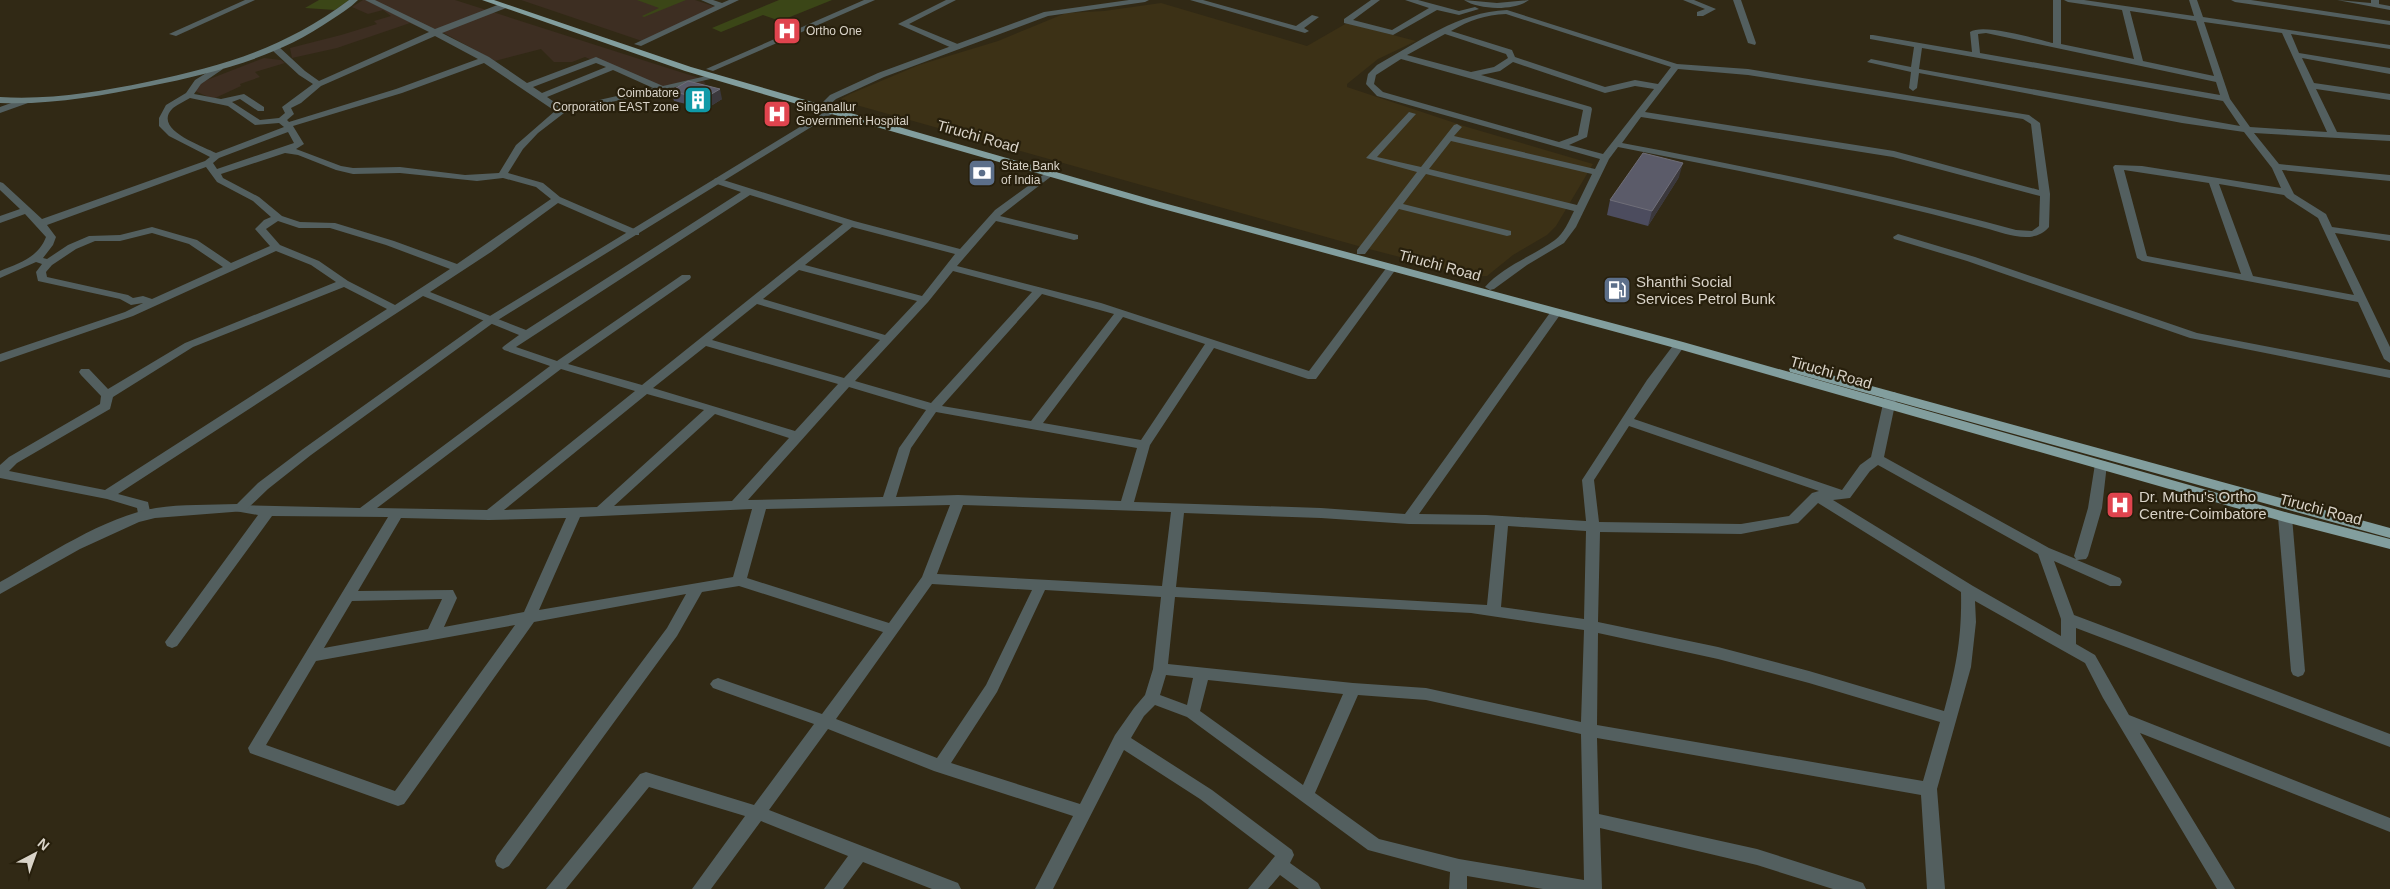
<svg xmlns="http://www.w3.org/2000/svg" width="2390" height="889" font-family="Helvetica,sans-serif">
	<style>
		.commercial { fill: #3d2e22 }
		.built { fill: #3c3116 }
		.green { fill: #3b4617 }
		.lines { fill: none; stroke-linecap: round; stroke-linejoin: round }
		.minor { fill: #535f5f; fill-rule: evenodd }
		.tertiary { fill: #535f5f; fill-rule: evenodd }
		.secondary { fill: #697d7d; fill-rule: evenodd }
		.trunk { fill: #829e9e; fill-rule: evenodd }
		.wall { fill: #4c4c5e }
		.shaded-wall { fill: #3b383c }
		.building { fill: #5b5b69; stroke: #6f6e78 }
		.labels { text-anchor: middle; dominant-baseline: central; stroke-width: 4.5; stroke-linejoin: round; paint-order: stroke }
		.far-poi-label { font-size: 12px; fill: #d9d3c8; stroke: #271f0c; text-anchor: start }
		.street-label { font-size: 15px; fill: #d9d3c8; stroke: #271f0c }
		.poi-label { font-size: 15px; fill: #d9d3c8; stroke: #271f0c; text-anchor: start }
	</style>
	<rect width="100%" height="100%" fill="#312915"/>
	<g class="commercial">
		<polygon points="363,0 455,0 702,79 706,84 660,95 654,87 585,57 572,62 554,62 541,49 495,61 444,33 435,34 410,23 337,48 292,58 290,48 341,35 377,24 374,21 391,16 383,10 368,14 352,7"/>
		<polygon points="521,0 695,0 716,7 642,41"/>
		<polygon points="264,58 281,60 285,63 255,72 260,77 240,84 241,86 213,99 195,91 202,82"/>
	</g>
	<polygon class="built" points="1161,3 1307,46 1347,23 1416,41 1378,59 1347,84 1347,87 1467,127 1593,164 1556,226 1547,235 1513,255 1487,276 1473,276 1369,249 842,101 841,99 850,94 919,65 998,41 1066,13 1104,11"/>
	<g class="green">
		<polygon points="319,0 349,0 335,10 305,8"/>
		<polygon points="637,0 686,0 644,17 642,16 659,8"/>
		<polygon points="779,0 832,0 780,21 763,15 721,32 712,28"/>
	</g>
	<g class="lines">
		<g class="minor">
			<polygon points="245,0 255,0 176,36 169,34"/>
			<path d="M365,0H375L435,29L500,4H506V8L442,33L489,57L527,83L596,57L663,86L715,74L719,77L564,113L538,133L523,149L508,173L543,183L560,197L639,231V235H631L558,203L491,252L430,292L526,330L741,192L714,183V179L717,178L854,221L960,249L995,210L1050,170L1053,171V175L1000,216L1078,235V239L1074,240L996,221L957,266L1101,303L1309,371L1387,267L1391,266L1396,269L1316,379H1308L1214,348L1150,445L1134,502L1321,508L1405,514L1552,310L1556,309L1562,312L1419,514L1486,515L1586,521L1582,480L1647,380L1675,343H1683L1685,345L1634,419L1842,490L1860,465L1871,457L1885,395L1887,392H1895L1897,395L1884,457L2049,548L2076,559L2074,556L2088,508L2095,464L2097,461H2105L2107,464L2102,508L2088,556L2086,559L2077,560L2120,578L2122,582L2120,586H2110L2054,561L2074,615L2390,734V747L2076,628V644L2095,655L2129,715L2390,818V832L2140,733L2235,889H2217L2103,698L2085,663L1975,601L1976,622L1971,667L1937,789L1945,889H1927L1921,795L1597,738L1599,814L1757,849L1857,881L1863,883L1866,889H1833L1757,865L1600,828L1602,889H1543L1467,876V889H1449L1450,872L1368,850L1187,717L1155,705L1144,716L1131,738L1212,790L1292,850L1294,855L1290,863L1318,883L1321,889H1299L1280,875L1268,889H1248L1275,856L1200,799L1124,750L1053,889H1035L1073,816L934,771L828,729L769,810L958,883L961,889H932L863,862L843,889H824L848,856L761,821L711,889H692L745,816L649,787L566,889H546L640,774L646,772L754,805L814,724L713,688L710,684L713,680L718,678L822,714L883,632L739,586L702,592L677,636L509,866L503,869L497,866L495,861L497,856L667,628L686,594L534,622L404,804L398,806L250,753L248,748L388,517L272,516L177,646L172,648L167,646L165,642L258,515L235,511L233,508L235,505L360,508L550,366L504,350L502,348L504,346L519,335L423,296L118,494L148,502L151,516L149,519H139L137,508L107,499L0,478V465L9,457L100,404L101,396L81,375L79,372L81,369H89L108,389L185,343L336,282L311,265L276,251L133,316L0,362V354L125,312L143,303L131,305L120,299L38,281L36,272L42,264L36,262L0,278V271C19,263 38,258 46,237L25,214L0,223V216L20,209L0,190V182L3,183L42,219L205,161L210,157L169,136L159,126V118L166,105L186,93L195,80L216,67L223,69L201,84L194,94L221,99L244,94L264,107V111H258L240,99L232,102L260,120L279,118L285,113L282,107L313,84L299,75L272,50V46H278L305,71L319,81L429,32ZM435,36L478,59L396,89L289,122L287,120L294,114L291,108L301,103L321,86ZM484,63L555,111L516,145L499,173L465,175L400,167L353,168L341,166L296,149L304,144L293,126L402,93ZM596,63L606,67L542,93L533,87ZM613,70L653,88L563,108L547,97ZM190,98L228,106L255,125L279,123L284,127L216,153C203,146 151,129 173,108C178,104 185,101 190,98ZM288,132L294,143L217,169L213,163L219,158ZM285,153L298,155L336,170L353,174L400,173L477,181L503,178L536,187L551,199L457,264L394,241L335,223L300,222L282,216L259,197L223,178L221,174ZM206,167L217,182L253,201L271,217L264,220L255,229L270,246L231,263L197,240L152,227L120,235L89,236L68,245L47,259L43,258L53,245L56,237L47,225ZM750,195L843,224L642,385L568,364L690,279L691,277L690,275H682L557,361L516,347ZM278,221L299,228H330L386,245L450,269L395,305L348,281L319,261L280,245L266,229ZM852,227L955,254L922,296L805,265ZM152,233L189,244L223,267L152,299L143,296L133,298L128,295L47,277L46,272L52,265L76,249L95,241H120ZM799,270L917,301L885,335L763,299ZM953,271L1032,292L931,403L855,381L928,302ZM344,287L387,309L105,490L9,471L17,463L110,409L113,397L193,347ZM1042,294L1114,314L1031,421L942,406ZM757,304L880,340L844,378L712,340ZM1123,317L1205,344L1141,440L1043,423ZM706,346L838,384L795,431L653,388ZM561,369L635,391L487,510L377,508ZM849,387L926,410L899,448L883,497L748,500ZM647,394L704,410L597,507L504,510ZM936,412L1137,448L1121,501L958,495L896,497L911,448ZM715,414L789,438L732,501L614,506ZM1629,426L1819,491L1812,493L1789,516L1741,524L1599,522L1594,480ZM1878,465L2038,554L2061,619V636L1973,586L1833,500L1850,498L1870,471ZM1818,503L1961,592C1962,638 1956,668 1944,711L1809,671L1718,647L1598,622L1600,532L1741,534L1798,523ZM950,505L922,577L889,623L747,578L766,509ZM963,505L1171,512L1162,586L937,574ZM752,509L733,577L539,610L580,517ZM1184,513L1321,518L1409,524L1495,525L1487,605L1176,587ZM401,518L489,520L566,518L524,612L444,627L457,598L453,590L358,591ZM1508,526L1586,531L1584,619L1501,607ZM932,584L1032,590L986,685L937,758L836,719ZM1045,590L1161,597L1153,669L1145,695L1134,708L1115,735L1080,804L951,763L997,692ZM1175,597L1471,613L1584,630L1581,722L1426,688L1353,683L1168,664ZM442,599L428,629L324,648L352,601ZM515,625L395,791L266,745L316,661ZM1598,633L1718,659L1809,683L1940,722L1923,781L1597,725ZM1166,675L1193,678L1187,705L1160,695ZM1208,680L1343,694L1303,785L1200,711ZM1358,695L1426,700L1581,734L1584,880L1459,859L1379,839L1315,793Z"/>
			<polygon points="701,0 713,0 722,3 729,0 739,0 641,46 634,44 715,6"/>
			<polygon points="864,0 875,0 713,71 706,69"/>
			<polygon points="946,0 956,0 909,24 960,45 960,49 954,49 898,24"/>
			<polygon points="1190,0 1203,0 1296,26 1312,15 1319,17 1304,28 1309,31 1305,33"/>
			<polygon points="1371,0 1380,0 1353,20 1392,30 1429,8 1405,0 1418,0 1459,11 1475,7 1479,9 1459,15 1437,10 1393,35 1344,23 1344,19"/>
			<polygon points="1683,0 1694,0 1716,9 1703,16 1697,16 1697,12 1705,9"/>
			<polygon points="1733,0 1741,0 1756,43 1755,45 1748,43"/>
			<path d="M2053,0H2061V44L2134,59L2122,10L2068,2L2064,0H2084L2194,16L2189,0H2197L2203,17L2390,45V49L2291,34L2299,53L2390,68V74L2302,58L2314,83L2390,94V100L2316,89L2337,132L2390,135V141L2254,133L2279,164L2390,175V181L2282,170L2294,194L2326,214L2332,227L2390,235V241L2335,233L2390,347V363L2384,359L2358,302L2142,261L2137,258L2113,167L2115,165L2142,166L2281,188L2272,168L2244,132L2182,123L1919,73L1917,88L1913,91L1909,88L1911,72L1867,62L1871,59L1911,67L1914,47L1870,39V35H1873L1972,52L1970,32C1983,23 2036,39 2053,43ZM2130,11L2196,21L2214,76L2143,61ZM2204,22L2282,33L2327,132L2250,127L2230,99ZM1986,33L2216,82L2220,95L1980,53L1978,34ZM1922,48L2223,101L2240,126L1919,69ZM2124,170L2209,183L2241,274L2147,256ZM2219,184L2284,195L2287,198L2318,218L2354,295L2253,276Z"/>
			<polygon points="2231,0 2251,0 2390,21 2390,25 2235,2"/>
			<polygon points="2337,0 2371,3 2371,0 2379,0 2379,4 2390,6 2390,10"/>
			<path d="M1507,10L1677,64L1748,69L2029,115L2040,123L2050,194L2049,227C2033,246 2005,233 1985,228C1864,195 1741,171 1618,147L1609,159L1576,227L1564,243L1527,265L1494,289L1490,290L1485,287C1503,266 1533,256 1555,240C1564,233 1569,221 1574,211L1426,174L1403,204L1511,231V235L1507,236L1399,209L1365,254H1357V250L1417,172L1366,158L1409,112L1416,114L1377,157L1421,167L1454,125L1457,124L1462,127L1454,136L1595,169L1600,159L1377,96L1366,84L1368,74L1377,65C1419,42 1458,12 1507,10ZM1506,14L1671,67L1658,84L1635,80L1605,87L1515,57L1512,50L1451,31C1470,20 1485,15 1506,14ZM1445,34L1506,54L1508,58L1494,67L1471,72L1407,55ZM1401,59L1583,110L1578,135L1559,142L1383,92L1374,84L1376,75ZM1513,62L1605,93L1635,86L1654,89L1603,154L1569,145L1587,137L1592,109L1591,107L1481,75L1500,71ZM1678,69L1748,75L2023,119L2031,124L2039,190L1894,151L1645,112ZM1641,117L1893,157L2040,196L2039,226L2032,231L2016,230C1885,195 1755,168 1622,143ZM1451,141L1592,174L1577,205L1429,169Z"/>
			<polygon points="1898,234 1975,257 2197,333 2390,370 2390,378 2190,338 1967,261 1894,239 1893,237"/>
			<polygon points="2285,512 2290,514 2292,517 2305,671 2303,675 2298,677 2293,675 2291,671 2278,517 2280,514"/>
		</g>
		<g class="tertiary">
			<polygon points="1129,0 1149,0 1145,2 1048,16 884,77 836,99 829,105 822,103 830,95 878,73 1044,12"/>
			<path d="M1464,0L1497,3L1529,0C1514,11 1479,10 1464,0Z"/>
			<polygon points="25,98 29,101 28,103 0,113 0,107"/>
			<path d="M831,108L834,109V113L493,323L311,455L268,489L245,511L155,518L139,522L80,549L0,594V582C45,557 105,516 156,508C182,504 210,505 237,504L258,483L303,449L485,319Z"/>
		</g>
		<path class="secondary" d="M349,0H358C350,8 340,14 331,20C276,58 214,73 150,86C100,96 51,105 0,103V97C50,100 98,92 147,82C225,65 283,49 349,0Z"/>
		<g class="trunk">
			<polygon points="482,0 494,0 691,67 1160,202 1683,342 2285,512 2390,539 2390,549 2285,522 1675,348 1152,206 814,109 685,71"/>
			<polygon points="1795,365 2390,528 2390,538 1790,372 1789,369"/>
		</g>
	</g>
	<g class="wall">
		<polygon points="671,91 722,99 706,109 674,101"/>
		<polygon points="1679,177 1648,226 1607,215 1610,200"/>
	</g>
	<g class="shaded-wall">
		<polygon points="720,89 722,99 706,109 703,99"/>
		<polygon points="1683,163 1679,177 1648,226 1652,211"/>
	</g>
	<g class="building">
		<polygon points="688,81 720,89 703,99 671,91"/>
		<polygon points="1643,153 1683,163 1652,211 1610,200"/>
	</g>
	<defs>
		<symbol id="hospital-square" viewBox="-11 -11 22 22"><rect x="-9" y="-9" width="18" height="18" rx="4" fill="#e0444e" stroke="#271f0c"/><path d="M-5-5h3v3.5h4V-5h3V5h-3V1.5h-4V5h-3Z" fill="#fff"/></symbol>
		<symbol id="building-square" viewBox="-11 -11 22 22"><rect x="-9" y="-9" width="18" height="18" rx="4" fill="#0f9aa8" stroke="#271f0c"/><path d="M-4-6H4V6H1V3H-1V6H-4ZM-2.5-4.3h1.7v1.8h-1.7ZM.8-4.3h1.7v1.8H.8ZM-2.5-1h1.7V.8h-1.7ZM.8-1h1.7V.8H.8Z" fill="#fff"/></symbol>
		<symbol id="bank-square" viewBox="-11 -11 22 22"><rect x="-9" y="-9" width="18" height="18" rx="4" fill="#5c6f8a" stroke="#271f0c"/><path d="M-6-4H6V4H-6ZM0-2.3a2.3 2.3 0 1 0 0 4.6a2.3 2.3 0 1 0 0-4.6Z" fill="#fff"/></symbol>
		<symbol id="fuel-square" viewBox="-11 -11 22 22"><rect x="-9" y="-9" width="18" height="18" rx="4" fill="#5c6f8a" stroke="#271f0c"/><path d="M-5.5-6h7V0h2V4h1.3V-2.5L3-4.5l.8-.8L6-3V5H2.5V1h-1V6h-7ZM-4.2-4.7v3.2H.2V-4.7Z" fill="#fff"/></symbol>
	</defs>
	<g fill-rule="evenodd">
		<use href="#hospital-square" x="771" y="15" width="32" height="32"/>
		<use href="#building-square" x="682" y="84" width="32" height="32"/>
		<use href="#hospital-square" x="761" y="98" width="32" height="32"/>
		<use href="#bank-square" x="966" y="157" width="32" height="32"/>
		<use href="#fuel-square" x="1601" y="274" width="32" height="32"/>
		<use href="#hospital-square" x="2104" y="489" width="32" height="32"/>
	</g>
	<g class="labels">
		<g class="far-poi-label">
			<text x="806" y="31">Ortho One</text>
			<text x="679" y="93" text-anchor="end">Coimbatore<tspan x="679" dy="14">Corporation EAST zone</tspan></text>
			<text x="796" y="107">Singanallur<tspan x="796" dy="14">Government Hospital</tspan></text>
			<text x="1001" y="166">State Bank<tspan x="1001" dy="14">of India</tspan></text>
		</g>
		<g class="street-label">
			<text transform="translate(978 136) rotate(16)">Tiruchi Road</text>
			<text transform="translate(1440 265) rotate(15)">Tiruchi Road</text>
			<text transform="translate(1831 372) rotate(16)">Tiruchi Road</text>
			<text transform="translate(2321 509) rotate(15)">Tiruchi Road</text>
		</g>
		<g class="poi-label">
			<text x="1636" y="281">Shanthi Social<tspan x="1636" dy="17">Services Petrol Bunk</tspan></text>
			<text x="2139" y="496">Dr. Muthu's Ortho<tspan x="2139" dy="17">Centre-Coimbatore</tspan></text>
		</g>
	</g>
	<g transform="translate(35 854) rotate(41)" stroke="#271f0c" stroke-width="4" paint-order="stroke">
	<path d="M0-4L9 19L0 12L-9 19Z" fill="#d9d3c8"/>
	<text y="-8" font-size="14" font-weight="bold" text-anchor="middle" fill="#d9d3c8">N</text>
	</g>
</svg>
